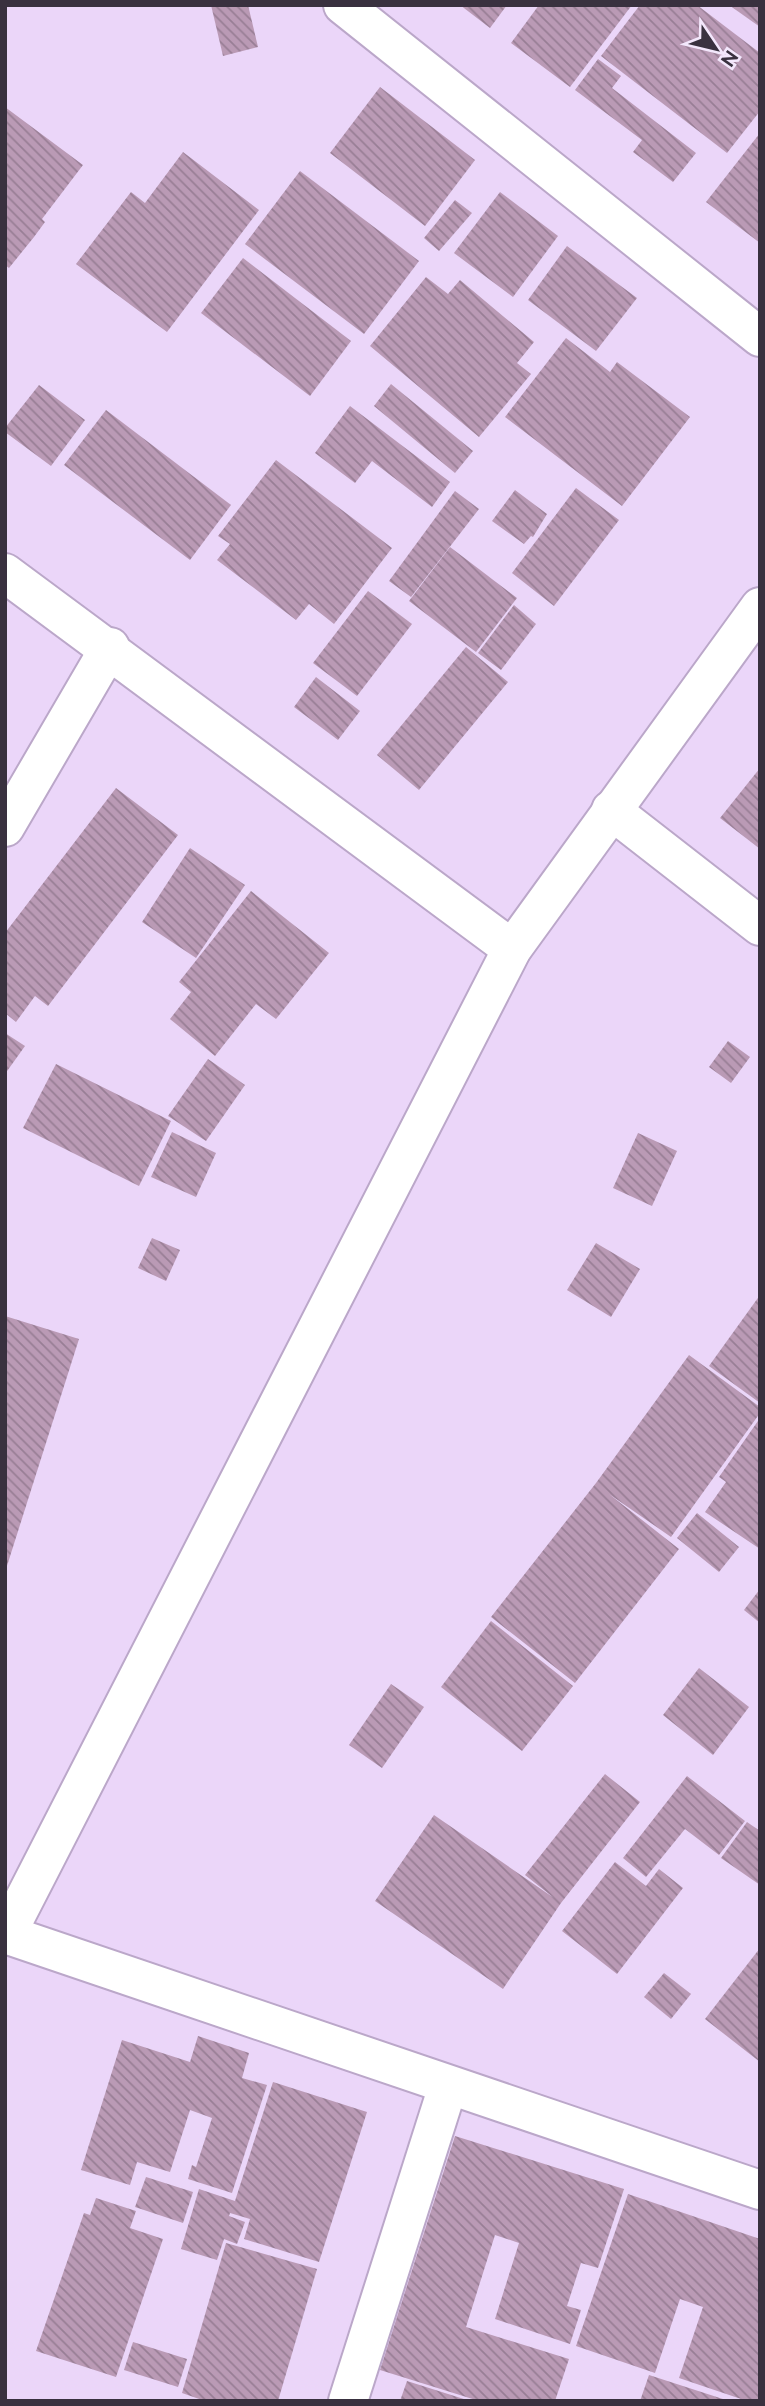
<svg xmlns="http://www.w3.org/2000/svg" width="765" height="2406" font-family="Raleway,sans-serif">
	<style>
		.building { fill: url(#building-back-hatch) }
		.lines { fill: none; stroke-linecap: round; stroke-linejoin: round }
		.minor-casing { stroke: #bba7c9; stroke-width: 42 }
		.minor { stroke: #fff; stroke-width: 38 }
	</style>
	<defs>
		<pattern id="building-back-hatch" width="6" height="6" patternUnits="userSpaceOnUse" patternTransform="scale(1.75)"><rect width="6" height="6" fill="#ba9ab5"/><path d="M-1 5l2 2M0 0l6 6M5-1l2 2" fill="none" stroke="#987e95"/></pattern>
	</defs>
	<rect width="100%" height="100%" fill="#ebd6f9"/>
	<g class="building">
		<polygon points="211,5 248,5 258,47 223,56"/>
		<polygon points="460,5 507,5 490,28"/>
		<polygon points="539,5 632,5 570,87 511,43"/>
		<polygon points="640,5 697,5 760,53 760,111 727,153 601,56"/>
		<polygon points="729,5 760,5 760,27"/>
		<polygon points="598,59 621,76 612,88 696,153 673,182 633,152 642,140 575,90"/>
		<polygon points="380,87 475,160 425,226 330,153"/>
		<polygon points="5,107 83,165 42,219 45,222 34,237 9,268 5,265"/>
		<polygon points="760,133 760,243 706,202"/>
		<polygon points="183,152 259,210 167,332 76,264 131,192 145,203"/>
		<polygon points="300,171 419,261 364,334 245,244"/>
		<polygon points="500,192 558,236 513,297 454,253"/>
		<polygon points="455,200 472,213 439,251 424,238"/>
		<polygon points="567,246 637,298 596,351 528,300"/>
		<polygon points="243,258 351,341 310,396 201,313"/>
		<polygon points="426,277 448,294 460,280 534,342 517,363 531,374 479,437 370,346"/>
		<polygon points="566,338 610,372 617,362 690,417 622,506 505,417"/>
		<polygon points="391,384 473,451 455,473 374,406"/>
		<polygon points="39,385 85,420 51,466 5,432 5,428"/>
		<polygon points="350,406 450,482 432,507 372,461 355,483 315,453"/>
		<polygon points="106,410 231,505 190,560 64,465"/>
		<polygon points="276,460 392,548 334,624 309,604 296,620 217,560 230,544 218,536"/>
		<polygon points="576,488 619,520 554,606 512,573"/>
		<polygon points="515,490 547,514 533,537 531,536 524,544 492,521"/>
		<polygon points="455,491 479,509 411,597 389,581"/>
		<polygon points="450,547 517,598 476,652 409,601"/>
		<polygon points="368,591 412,624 357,696 313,663"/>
		<polygon points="514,605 536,624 501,670 478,653"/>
		<polygon points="466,647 508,682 419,790 377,755"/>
		<polygon points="316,677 360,711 338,740 294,707"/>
		<polygon points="760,768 760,849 720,818"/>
		<polygon points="116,788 178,835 48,1006 35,996 16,1022 5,1013 5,933"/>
		<polygon points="190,848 245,885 196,958 142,922"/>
		<polygon points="251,891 329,953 276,1019 256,1004 215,1056 170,1019 191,992 179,982"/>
		<polygon points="5,1033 25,1046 5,1074"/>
		<polygon points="728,1041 750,1057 731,1083 709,1067"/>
		<polygon points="208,1059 245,1085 206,1141 168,1116"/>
		<polygon points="56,1064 171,1121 139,1186 23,1128"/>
		<polygon points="172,1132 216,1153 196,1197 151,1177"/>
		<polygon points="638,1133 677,1151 652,1206 613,1188"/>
		<polygon points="152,1238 180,1250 166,1281 138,1268"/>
		<polygon points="596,1243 640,1269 611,1317 567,1290"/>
		<polygon points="760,1295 760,1403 709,1366"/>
		<polygon points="5,1316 79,1339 6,1569 5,1569"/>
		<polygon points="689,1355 760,1407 760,1413 671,1537 609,1494 679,1549 575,1683 491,1617 596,1483"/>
		<polygon points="760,1418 760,1549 705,1512 726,1482 719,1477"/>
		<polygon points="697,1513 739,1547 719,1572 677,1538"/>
		<polygon points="760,1589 760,1623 744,1610"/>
		<polygon points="491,1621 573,1686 522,1751 441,1687"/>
		<polygon points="699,1668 749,1707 713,1755 663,1715"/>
		<polygon points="391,1684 424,1707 382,1768 349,1745"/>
		<polygon points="605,1774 640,1802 561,1903 503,1989 375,1901 434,1815 554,1898 525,1875"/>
		<polygon points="687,1776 745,1821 719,1855 685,1829 646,1877 623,1858"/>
		<polygon points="747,1822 760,1831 760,1885 721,1858"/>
		<polygon points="615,1862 646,1886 659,1869 683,1888 617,1974 562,1931"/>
		<polygon points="760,1948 760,2062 705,2019"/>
		<polygon points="664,1973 691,1994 671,2019 644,1997"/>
		<polygon points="198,2036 249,2053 242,2078 267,2085 232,2193 188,2179 192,2165 196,2167 212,2118 190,2110 170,2172 137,2162 130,2185 81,2170 122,2040 190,2062"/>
		<polygon points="273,2082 367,2112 319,2262 244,2239 250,2219 230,2213 229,2216 245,2222 237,2244 224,2239 217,2260 181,2249 199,2189 235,2201"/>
		<polygon points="455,2136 624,2189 598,2268 581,2263 567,2306 581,2310 570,2344 495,2319 519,2243 495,2235 466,2327 569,2359 555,2401 479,2401 380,2370"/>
		<polygon points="146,2177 193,2192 183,2223 135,2207"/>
		<polygon points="628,2194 760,2239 760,2401 747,2401 679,2378 703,2307 680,2299 655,2373 576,2346"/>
		<polygon points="96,2198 136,2211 130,2228 163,2239 116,2377 36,2351 84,2213 90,2215"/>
		<polygon points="226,2243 317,2269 278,2401 205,2401 182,2393"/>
		<polygon points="133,2342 187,2359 178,2387 124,2370"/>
		<polygon points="649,2375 726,2400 726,2401 640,2401"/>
		<polygon points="407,2381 467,2400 467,2401 400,2401"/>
	</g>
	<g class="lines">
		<defs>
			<g id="minor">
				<polyline points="343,5 760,337"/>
				<polyline points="5,573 512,949"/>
				<polyline points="611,810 760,926"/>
				<polyline points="5,827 110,647"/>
				<polyline points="5,1934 760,2190"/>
				<polyline points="6,1935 512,949 760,607"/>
				<polyline points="348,2401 448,2086"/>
			</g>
		</defs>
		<use href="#minor" class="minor-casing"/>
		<use href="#minor" class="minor"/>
	</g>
	<rect width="765" height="2406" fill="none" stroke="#39313f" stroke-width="14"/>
	<g transform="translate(716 49) rotate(125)" stroke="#f3e7fc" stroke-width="5" paint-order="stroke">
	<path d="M0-5L12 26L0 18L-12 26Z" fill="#39313f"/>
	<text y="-10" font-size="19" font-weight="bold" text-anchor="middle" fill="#39313f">N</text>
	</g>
</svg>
